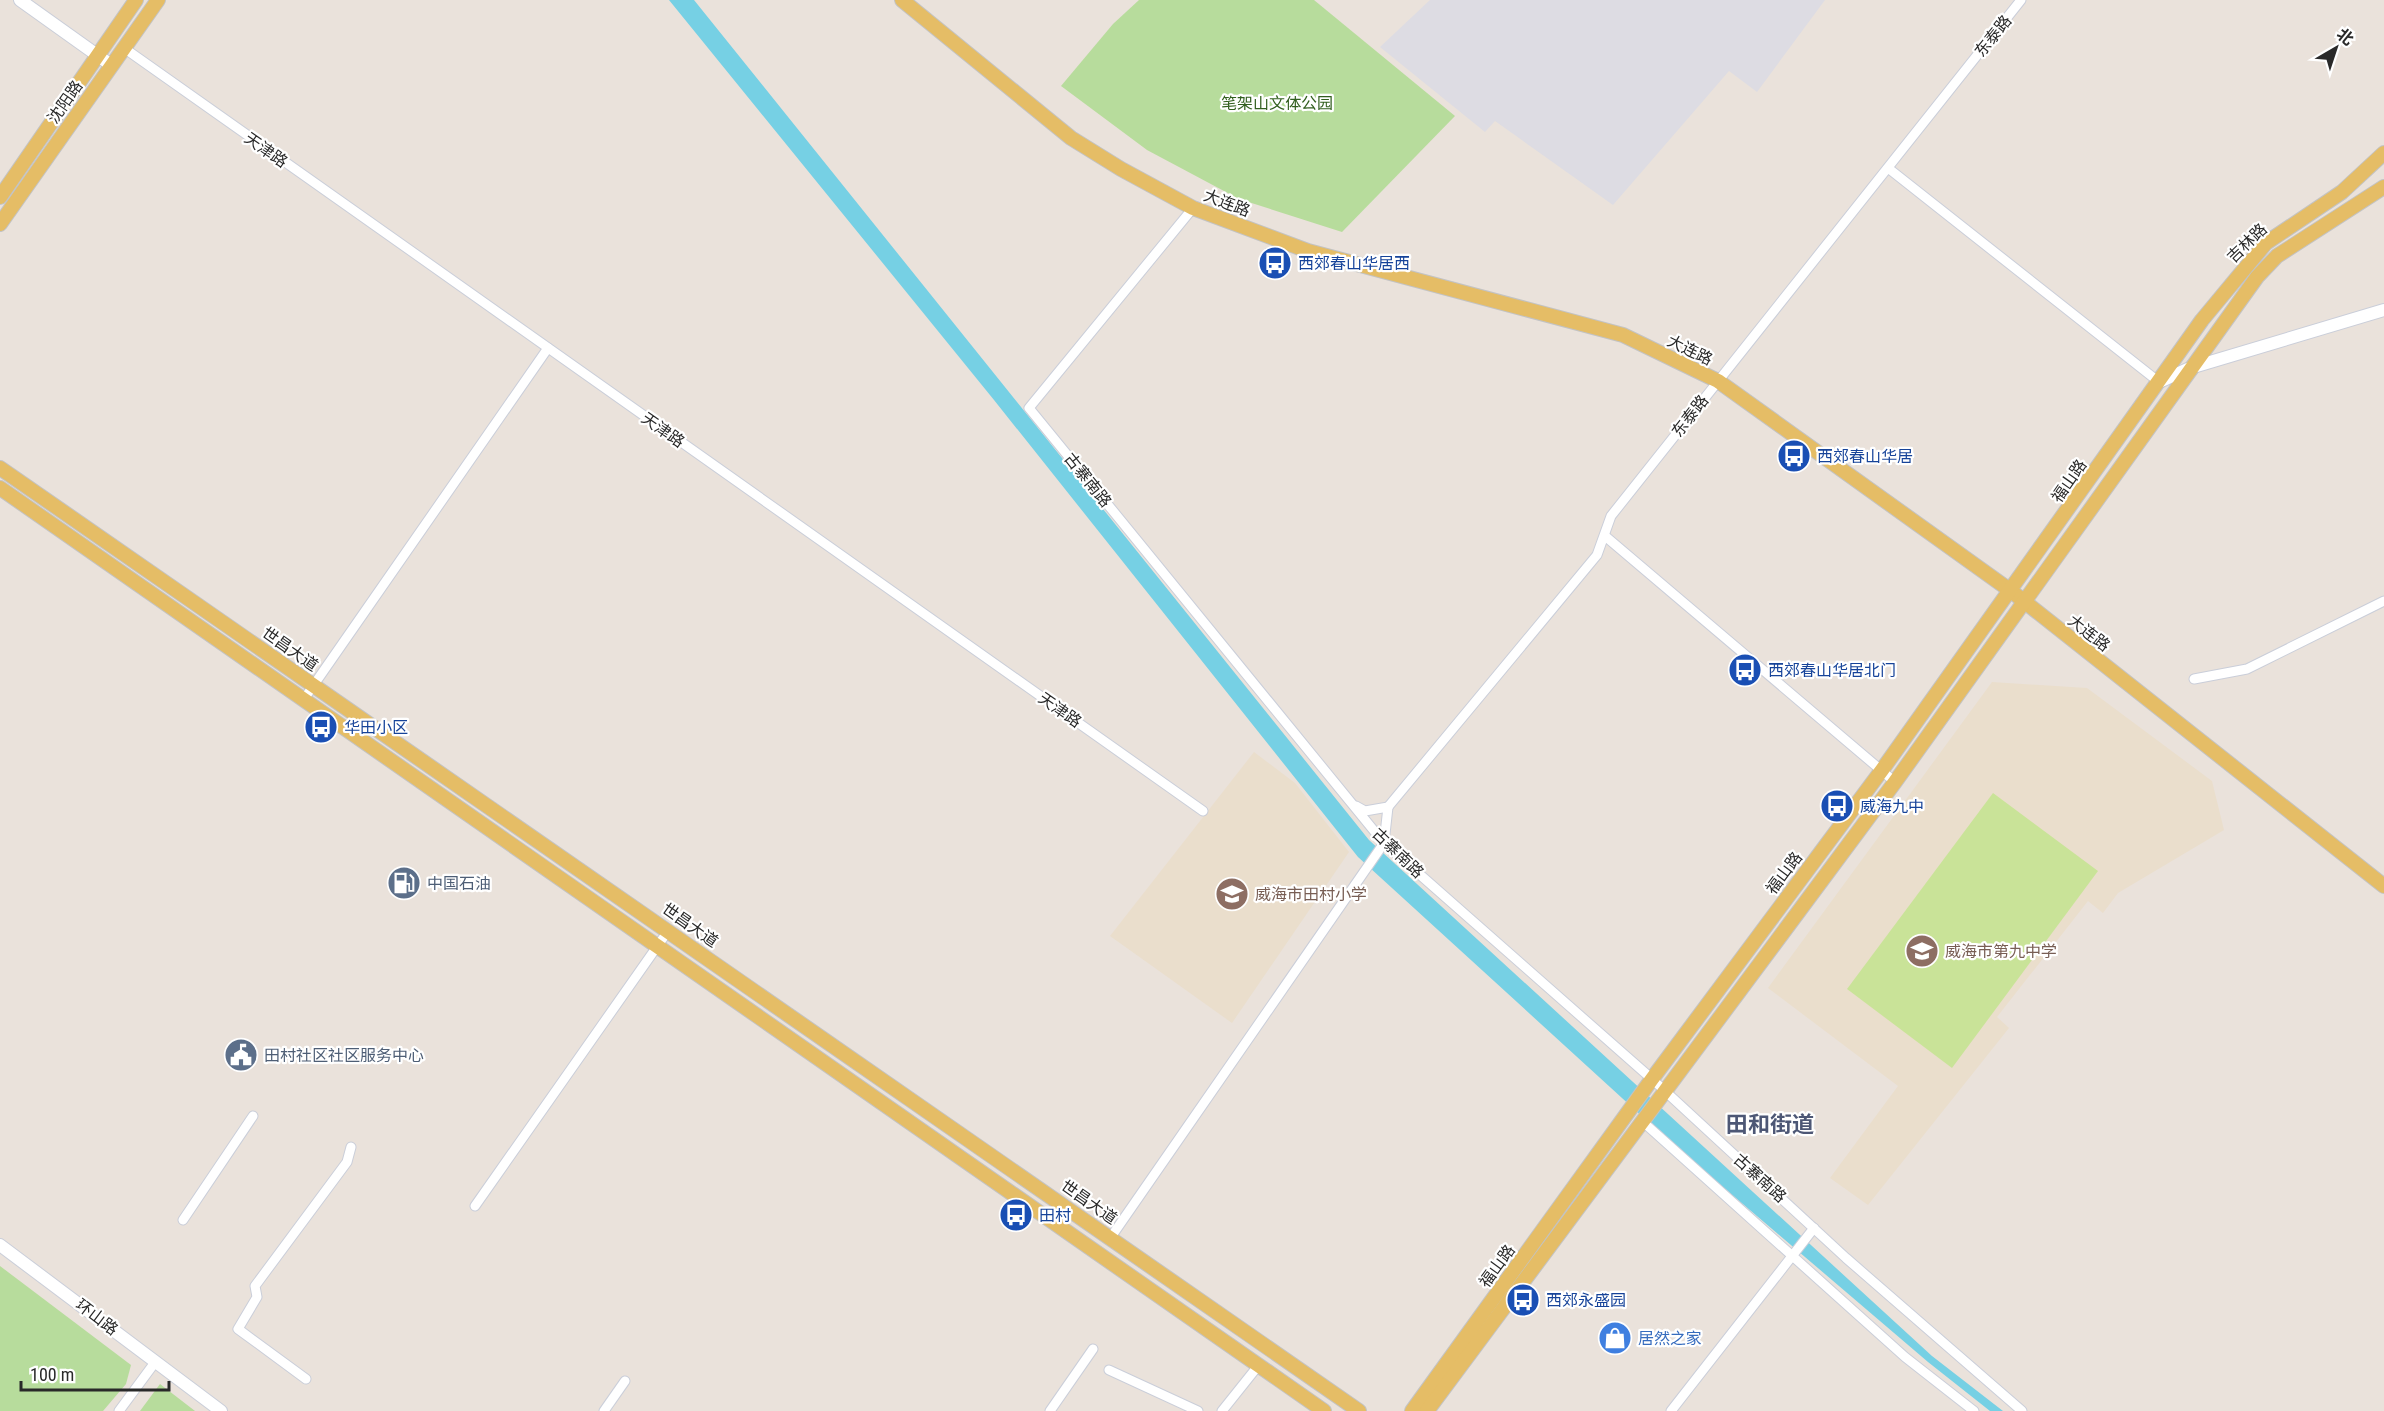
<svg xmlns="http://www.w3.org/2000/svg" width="2384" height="1411" font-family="'Roboto Condensed','Noto Sans SC',sans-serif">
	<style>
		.industrial { fill: #dddce3 }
		.education { fill: #eadecc }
		.green { fill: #b7dc9c }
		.pitch { fill: #c9e398 }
		.water { fill: #76d0e4 }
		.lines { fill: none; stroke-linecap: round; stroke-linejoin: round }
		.street-casing { stroke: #caced9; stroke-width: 11 }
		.secondary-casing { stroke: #caced9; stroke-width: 14 }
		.primary-casing { stroke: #c3c3c3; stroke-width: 16 }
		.street { stroke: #fff; stroke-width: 9 }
		.secondary { stroke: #fff; stroke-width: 12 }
		.primary { stroke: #e5bd66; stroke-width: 14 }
		.labels { text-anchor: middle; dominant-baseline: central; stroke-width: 4.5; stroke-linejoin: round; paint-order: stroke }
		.street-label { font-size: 16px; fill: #292929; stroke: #fff }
		.park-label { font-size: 16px; fill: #325f1f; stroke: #fff }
		.transit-label { font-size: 16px; fill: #164399; stroke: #fff; text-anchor: start }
		.service-label { font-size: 16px; fill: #4e5e75; stroke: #fff; text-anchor: start }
		.education-label { font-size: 16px; fill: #785e54; stroke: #fff; text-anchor: start }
		.shop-label { font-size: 16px; fill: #366cbe; stroke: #fff; text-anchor: start }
		.district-label { font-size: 22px; font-weight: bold; fill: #4d5775; stroke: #fff }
	</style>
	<rect width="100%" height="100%" fill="#eae2db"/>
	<polygon class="industrial" points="1430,0 1825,0 1757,92 1729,71 1613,205 1495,121 1485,132 1380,47"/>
	<g class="education">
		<polygon points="1992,682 2087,688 2212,781 2224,830 2118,893 2103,913 2088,901 1997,1017 2009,1028 1868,1205 1830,1178 1898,1086 1768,988"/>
		<polygon points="1254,752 1295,783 1349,852 1232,1023 1110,936"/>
	</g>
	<g class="green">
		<polygon points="1139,0 1314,0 1455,116 1342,232 1239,199 1147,150 1061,86 1113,24"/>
		<polygon points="0,1266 131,1365 126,1384 103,1411 0,1411"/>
		<polygon points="160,1384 195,1411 140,1411"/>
	</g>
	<polygon class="pitch" points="1993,793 2098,871 1952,1068 1847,989"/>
	<polygon class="water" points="669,0 694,0 1369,840 1932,1356 2003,1411 1990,1411 1928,1362 1668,1140 1358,857 994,400"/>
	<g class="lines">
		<defs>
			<g id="street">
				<polyline points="124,48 1203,811"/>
				<polyline points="1888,168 2159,382"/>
				<polyline points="1193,208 1029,408 1384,843 1652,1079 1846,1258 2022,1411"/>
				<polyline points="1605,536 1895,782"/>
				<polyline points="2194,679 2247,669 2384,601"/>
				<polyline points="304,699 548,348"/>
				<polyline points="1356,806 1365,811 1388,807"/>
				<polyline points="1388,807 1597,555 1611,516 2021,0"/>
				<polyline points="1642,1121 1905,1357 1974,1411"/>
				<polyline points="475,1206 668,931"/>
				<polyline points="183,1220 253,1116"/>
				<polyline points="1111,1237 1384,843 1388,807"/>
				<polyline points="1109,1370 1198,1411"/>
				<polyline points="306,1379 238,1329 257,1297 255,1286 347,1162 351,1147"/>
				<polyline points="119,1411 156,1361"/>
				<polyline points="604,1411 625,1381"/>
				<polyline points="1050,1411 1093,1349"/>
				<polyline points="1222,1411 1258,1366"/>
				<polyline points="1671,1411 1814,1228"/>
			</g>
			<g id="secondary">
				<polyline points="20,0 111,65"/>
				<polyline points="2159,382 2190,368 2384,310"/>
				<polyline points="0,1245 221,1411"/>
			</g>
			<g id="primary">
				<polyline points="902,0 1071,138 1121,169 1193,208 1308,251 1623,335 1718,381 2011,591 2384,886"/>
				<polyline points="0,197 136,0"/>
				<polyline points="0,224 158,0"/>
				<polyline points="0,468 1359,1411"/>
				<polyline points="0,488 1324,1411"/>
				<polyline points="1412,1411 1652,1079 1882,770 2202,320 2266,243 2342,192 2384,153"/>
				<polyline points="1427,1411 1895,782 2257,277 2277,256 2384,187"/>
			</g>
		</defs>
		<use href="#street" class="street-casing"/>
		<use href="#secondary" class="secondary-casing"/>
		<use href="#primary" class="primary-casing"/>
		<use href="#street" class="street"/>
		<use href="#secondary" class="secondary"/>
		<use href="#primary" class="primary"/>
	</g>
	<defs>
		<symbol id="bus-disc" viewBox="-11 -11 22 22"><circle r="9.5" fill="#1a4fb4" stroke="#fff"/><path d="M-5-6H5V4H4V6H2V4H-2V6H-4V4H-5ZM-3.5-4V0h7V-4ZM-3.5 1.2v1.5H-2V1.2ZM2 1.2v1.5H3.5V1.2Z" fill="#fff"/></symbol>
		<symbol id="fuel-disc" viewBox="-11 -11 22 22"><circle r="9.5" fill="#5c6f8a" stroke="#fff"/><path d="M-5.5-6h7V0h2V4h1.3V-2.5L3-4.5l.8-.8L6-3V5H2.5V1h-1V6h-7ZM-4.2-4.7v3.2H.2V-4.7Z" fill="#fff"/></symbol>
		<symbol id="school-disc" viewBox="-11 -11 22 22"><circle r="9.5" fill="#8d6e63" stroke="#fff"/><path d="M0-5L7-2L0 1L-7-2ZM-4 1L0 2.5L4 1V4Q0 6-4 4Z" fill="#fff"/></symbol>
		<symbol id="civic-disc" viewBox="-11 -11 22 22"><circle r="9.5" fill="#5c6f8a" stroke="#fff"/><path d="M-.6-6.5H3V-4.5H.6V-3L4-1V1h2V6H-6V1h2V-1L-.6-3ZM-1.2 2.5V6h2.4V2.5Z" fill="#fff"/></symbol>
		<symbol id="shop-disc" viewBox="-11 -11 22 22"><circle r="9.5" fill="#3f7fe0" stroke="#fff"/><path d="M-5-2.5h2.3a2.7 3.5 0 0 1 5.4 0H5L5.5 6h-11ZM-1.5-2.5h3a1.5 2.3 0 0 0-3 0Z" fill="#fff"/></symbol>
	</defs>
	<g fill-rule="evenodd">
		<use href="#bus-disc" x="1256" y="244" width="38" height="38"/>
		<use href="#bus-disc" x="1775" y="437" width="38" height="38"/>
		<use href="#bus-disc" x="1726" y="651" width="38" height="38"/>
		<use href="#bus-disc" x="302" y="708" width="38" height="38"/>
		<use href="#bus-disc" x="1818" y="787" width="38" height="38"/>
		<use href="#fuel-disc" x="385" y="864" width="38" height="38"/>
		<use href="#school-disc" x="1213" y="875" width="38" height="38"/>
		<use href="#school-disc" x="1903" y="932" width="38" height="38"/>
		<use href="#civic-disc" x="222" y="1036" width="38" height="38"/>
		<use href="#bus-disc" x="997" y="1196" width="38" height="38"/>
		<use href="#bus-disc" x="1504" y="1281" width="38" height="38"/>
		<use href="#shop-disc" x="1596" y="1319" width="38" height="38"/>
	</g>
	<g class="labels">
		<g class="street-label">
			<text transform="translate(1993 36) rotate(-51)">东泰路</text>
			<text transform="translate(65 102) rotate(-55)">沈阳路</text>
			<text transform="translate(266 150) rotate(35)">天津路</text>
			<text transform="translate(1227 203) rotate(21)">大连路</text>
			<text transform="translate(2247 243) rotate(-44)">吉林路</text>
			<text transform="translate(1690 350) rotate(26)">大连路</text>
			<text transform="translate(1690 416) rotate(-52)">东泰路</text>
			<text transform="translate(663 430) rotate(35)">天津路</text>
			<text transform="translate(1088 480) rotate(51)">古寨南路</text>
			<text transform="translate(2069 481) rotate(-55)">福山路</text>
			<text transform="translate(2089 633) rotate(38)">大连路</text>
			<text transform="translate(290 649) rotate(35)">世昌大道</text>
			<text transform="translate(1060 710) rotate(35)">天津路</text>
			<text transform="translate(1398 853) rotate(44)">古寨南路</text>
			<text transform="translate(1784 873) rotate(-53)">福山路</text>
			<text transform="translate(690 925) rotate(35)">世昌大道</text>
			<text transform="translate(1760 1178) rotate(42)">古寨南路</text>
			<text transform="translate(1089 1202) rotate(35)">世昌大道</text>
			<text transform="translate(1497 1266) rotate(-54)">福山路</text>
			<text transform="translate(97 1317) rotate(37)">环山路</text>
		</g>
		<g class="park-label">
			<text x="1277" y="103">笔架山文体公园</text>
		</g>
		<g class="transit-label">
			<text x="1298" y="263">西郊春山华居西</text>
			<text x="1817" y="456">西郊春山华居</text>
			<text x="1768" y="670">西郊春山华居北门</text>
			<text x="344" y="727">华田小区</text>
			<text x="1860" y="806">威海九中</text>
			<text x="1039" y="1215">田村</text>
			<text x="1546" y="1300">西郊永盛园</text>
		</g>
		<g class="service-label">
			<text x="427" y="883">中国石油</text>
			<text x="264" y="1055">田村社区社区服务中心</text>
		</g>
		<g class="education-label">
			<text x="1255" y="894">威海市田村小学</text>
			<text x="1945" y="951">威海市第九中学</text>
		</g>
		<g class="shop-label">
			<text x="1638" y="1338">居然之家</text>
		</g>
		<g class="district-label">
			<text x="1770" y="1124">田和街道</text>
		</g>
	</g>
	<g transform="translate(2336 48) rotate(39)" stroke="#ffffff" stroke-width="4.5" paint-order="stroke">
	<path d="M0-4.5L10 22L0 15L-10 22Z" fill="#292929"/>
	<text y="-9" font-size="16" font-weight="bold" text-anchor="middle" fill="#292929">北</text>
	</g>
	<path d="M21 1381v9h148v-9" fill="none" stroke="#292929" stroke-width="3"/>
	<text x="30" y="1381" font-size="18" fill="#292929" stroke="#ffffff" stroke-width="4.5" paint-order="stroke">100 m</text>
</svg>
